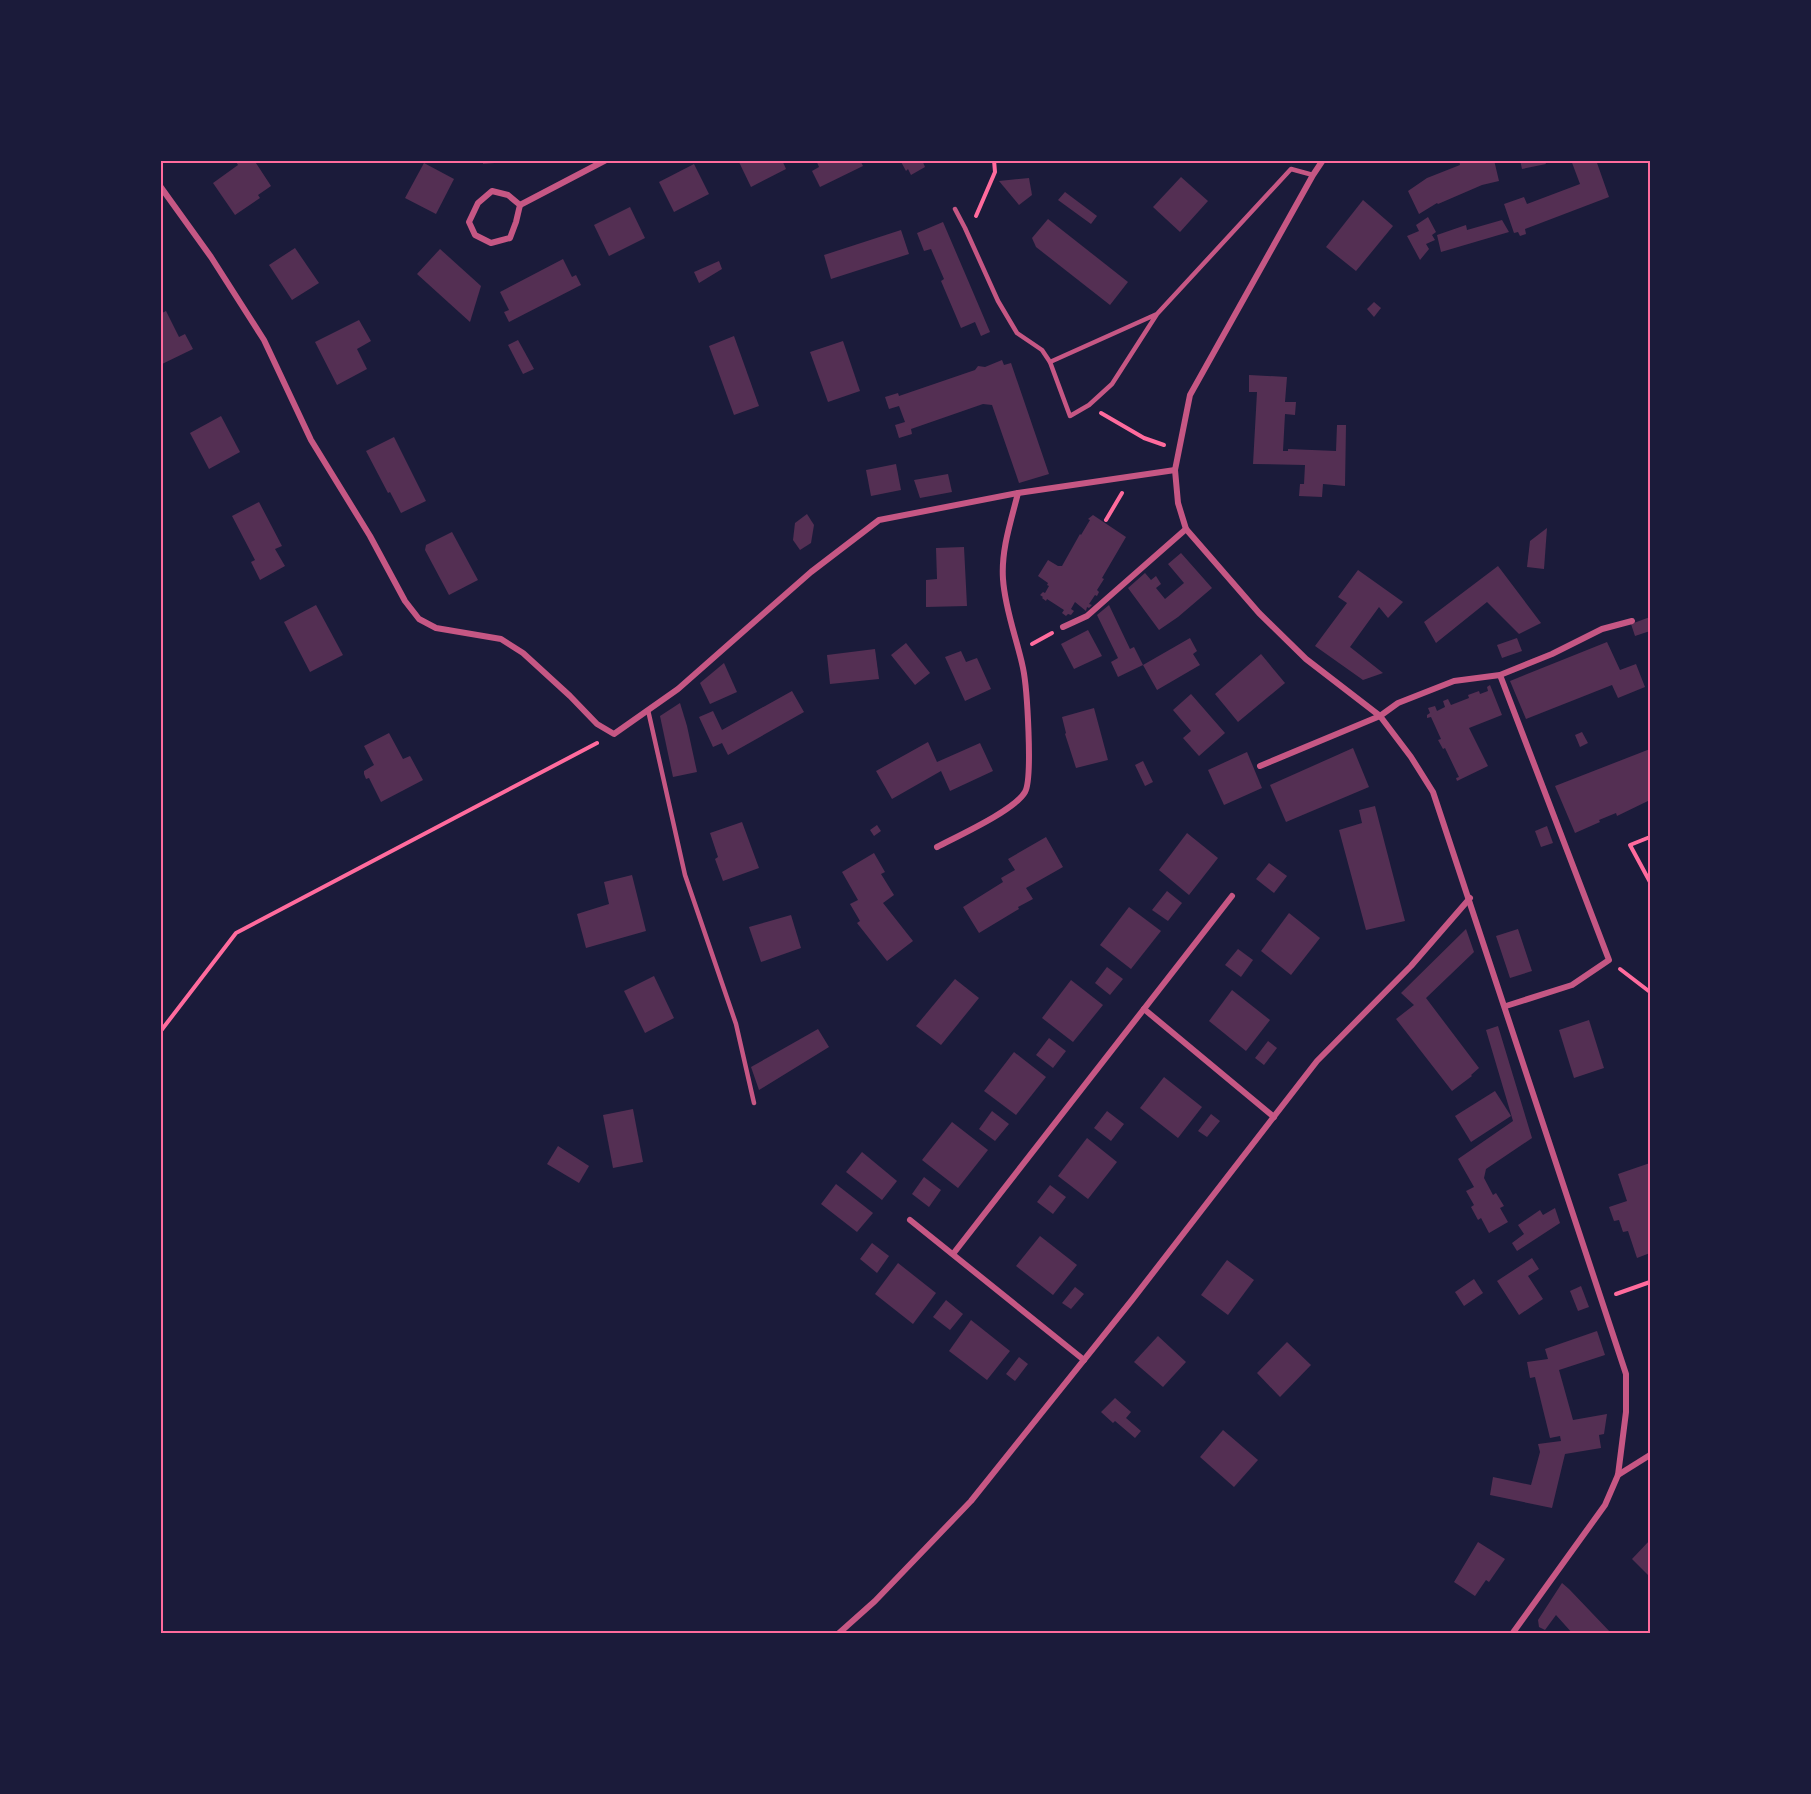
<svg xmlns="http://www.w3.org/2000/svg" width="1811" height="1794" font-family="'DM Sans',sans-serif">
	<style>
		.building { fill: #542f53 }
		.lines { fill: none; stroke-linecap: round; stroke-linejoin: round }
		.path { stroke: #ff6b9d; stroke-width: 4 }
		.service { stroke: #c65784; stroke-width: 4.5 }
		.minor { stroke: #c65784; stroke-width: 6 }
		.neatline { fill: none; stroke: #ff6b9d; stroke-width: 2 }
	</style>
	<rect width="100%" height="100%" fill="#1b1b3a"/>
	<g class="building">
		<polygon points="235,160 254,160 271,186 258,195 260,198 235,215 213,183 238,165"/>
		<polygon points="483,160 506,160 506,162 483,164"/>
		<polygon points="738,160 782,160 786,169 751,187"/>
		<polygon points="816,160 860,160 863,166 820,187 812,171 819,167"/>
		<polygon points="900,160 922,160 925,167 911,175 908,169 906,171"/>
		<polygon points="1459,160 1494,160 1499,181 1482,185 1438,204 1437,203 1419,214 1408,191 1427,178 1460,165"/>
		<polygon points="1520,160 1544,160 1546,164 1522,169"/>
		<polygon points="1571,160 1596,160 1609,197 1525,229 1526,234 1520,236 1518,232 1514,233 1504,204 1524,197 1527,204 1580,184"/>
		<polygon points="424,163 454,179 436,214 405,198"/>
		<polygon points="694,164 709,194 674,212 659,182"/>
		<polygon points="1181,177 1208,201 1180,232 1153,207"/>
		<polygon points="1029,178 1032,195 1019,205 999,181"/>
		<polygon points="1065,192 1097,216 1091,224 1058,200"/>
		<polygon points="1363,200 1393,226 1356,271 1326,247"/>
		<polygon points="630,207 645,238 609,256 594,225"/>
		<polygon points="1428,217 1436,232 1432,235 1435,240 1426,244 1429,249 1420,260 1407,236 1419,231 1416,225"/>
		<polygon points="1048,219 1128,282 1110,305 1036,247 1032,238"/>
		<polygon points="1502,220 1509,232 1441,252 1437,235 1466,225 1467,230"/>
		<polygon points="943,222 964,271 990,332 981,336 975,322 961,328 941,281 944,279 931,249 924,251 917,233"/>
		<polygon points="901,230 909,254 831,279 824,255"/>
		<polygon points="295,248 319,283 292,300 269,265"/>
		<polygon points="440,249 481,286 470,322 417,274"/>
		<polygon points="563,259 572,277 576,275 581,285 509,322 504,312 509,310 500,292"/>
		<polygon points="719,261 722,269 699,283 694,272"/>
		<polygon points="1374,302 1381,308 1374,317 1367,309"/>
		<polygon points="166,311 179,337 185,334 193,349 160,365 160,314"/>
		<polygon points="359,320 371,341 357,349 367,369 337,385 315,342"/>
		<polygon points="734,336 759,406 734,415 709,346"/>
		<polygon points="518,340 534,369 523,374 508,345"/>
		<polygon points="843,341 860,391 828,402 810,352"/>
		<polygon points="1002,360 1004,365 1011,363 1049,474 1019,483 992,405 983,404 911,429 912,434 899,438 895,425 905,422 899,406 889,409 885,397 898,393 899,396 975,370 978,366 985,367"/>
		<polygon points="1249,375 1287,377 1285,402 1296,402 1295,415 1285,414 1283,451 1288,451 1288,449 1336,451 1337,425 1346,425 1345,486 1323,484 1322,497 1299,496 1300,484 1304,484 1305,465 1253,464 1257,392 1249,392"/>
		<polygon points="221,416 240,452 209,469 190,433"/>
		<polygon points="394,437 426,501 401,513 390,492 388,493 366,451"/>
		<polygon points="896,464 901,490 871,496 866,470"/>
		<polygon points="948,474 952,492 920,498 914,480"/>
		<polygon points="259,502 282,546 275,549 285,566 260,580 251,562 255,560 232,516"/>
		<polygon points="807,514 814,525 811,543 800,550 793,540 795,523"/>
		<polygon points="1093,515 1126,537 1102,578 1104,579 1097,590 1099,592 1097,596 1095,595 1089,604 1092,605 1089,608 1087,607 1086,611 1075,602 1071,609 1074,611 1071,615 1068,614 1066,616 1062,613 1064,610 1047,599 1046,601 1042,598 1043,597 1040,595 1043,592 1045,593 1049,586 1047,585 1048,583 1038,576 1048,560 1058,566 1062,566 1080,534 1081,535 1090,520 1088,519"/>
		<polygon points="1547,528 1544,569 1527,567 1530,541"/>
		<polygon points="452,532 478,580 449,595 425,550 426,545"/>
		<polygon points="964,547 967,606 926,607 926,580 937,579 936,548"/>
		<polygon points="1181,553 1212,588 1178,617 1159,630 1128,588 1145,573 1151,580 1156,576 1161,584 1156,588 1165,599 1184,583 1168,564"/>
		<polygon points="1498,566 1541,623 1519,634 1487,602 1436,643 1424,622"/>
		<polygon points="1358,570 1403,602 1388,618 1379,607 1350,647 1383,673 1363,680 1315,646 1347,603 1338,597"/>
		<polygon points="316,605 343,655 310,672 284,622"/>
		<polygon points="1109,605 1130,649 1134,647 1143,665 1118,677 1111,662 1118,658 1097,615"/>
		<polygon points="1650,617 1650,631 1635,636 1631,624"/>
		<polygon points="1088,630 1102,656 1074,669 1061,644"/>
		<polygon points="1190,638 1197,651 1193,654 1200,665 1157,690 1143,665"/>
		<polygon points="1517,638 1522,651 1502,658 1497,645"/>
		<polygon points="1607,642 1620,670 1636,664 1645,687 1618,698 1612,685 1526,719 1510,681"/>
		<polygon points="906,643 930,673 915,685 891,655"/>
		<polygon points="875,649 879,679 830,684 827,655"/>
		<polygon points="961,651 966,662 977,658 991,689 965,701 945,657"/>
		<polygon points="1261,654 1285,683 1238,722 1215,694"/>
		<polygon points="724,663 737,692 710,704 700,683"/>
		<polygon points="1490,685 1502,715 1469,728 1488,766 1457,781 1456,778 1459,777 1445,748 1443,749 1438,740 1441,739 1431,717 1427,718 1427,715 1430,713 1428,708 1435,706 1437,711 1445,707 1443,701 1448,699 1451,705 1469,698 1468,695 1479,691 1480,694 1488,691 1487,687"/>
		<polygon points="792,691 804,712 728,755 722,743 713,747 699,717 713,711 722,730"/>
		<polygon points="1191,694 1225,733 1199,756 1183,738 1191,731 1173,710"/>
		<polygon points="680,703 687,726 697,772 673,777 660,716"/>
		<polygon points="1094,708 1108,760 1076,768 1065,734 1066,733 1062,717"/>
		<polygon points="1582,732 1588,743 1580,747 1575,735"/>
		<polygon points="389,733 403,759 410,756 423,780 381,802 369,778 366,779 364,774 364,771 374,765 364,746"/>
		<polygon points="928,742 937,762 980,743 993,771 950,791 941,771 892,799 876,771"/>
		<polygon points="1353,748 1369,787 1286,822 1270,785"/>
		<polygon points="1650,749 1650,800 1617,816 1616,813 1599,820 1600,822 1575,833 1555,786"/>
		<polygon points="1247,752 1262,788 1224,805 1208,770"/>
		<polygon points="1143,761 1153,782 1145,786 1135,765"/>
		<polygon points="1375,806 1405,921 1366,930 1339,830 1362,823 1359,810"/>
		<polygon points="742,822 759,868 723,881 715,859 718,857 710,833"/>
		<polygon points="877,825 881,831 874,836 870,830"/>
		<polygon points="1547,826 1553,843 1541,847 1535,831"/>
		<polygon points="1187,833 1218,858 1189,895 1159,870"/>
		<polygon points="1046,837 1063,867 1026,888 1033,899 1018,907 1019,909 979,933 963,907 1003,882 1001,878 1015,870 1008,859"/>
		<polygon points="874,853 885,872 881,874 894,895 883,903 913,941 887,961 857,923 860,921 850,904 858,900 842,872"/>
		<polygon points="1269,863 1287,876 1274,893 1256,879"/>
		<polygon points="632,875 646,931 586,948 577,914 609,904 604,882"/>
		<polygon points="1167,891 1182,903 1168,921 1152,910"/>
		<polygon points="1129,907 1161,931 1131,969 1100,945"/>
		<polygon points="1289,913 1320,938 1291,975 1261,951"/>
		<polygon points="791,915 801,948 761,962 749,927"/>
		<polygon points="1466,929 1474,952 1426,998 1479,1068 1471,1075 1472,1076 1452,1091 1396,1019 1414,1005 1401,993"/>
		<polygon points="1518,929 1532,971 1510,978 1496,936"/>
		<polygon points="1238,949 1253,960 1241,977 1225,965"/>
		<polygon points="1107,967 1123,979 1110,995 1095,983"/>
		<polygon points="654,976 674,1018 645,1033 624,991"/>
		<polygon points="955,979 979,998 941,1045 916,1026"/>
		<polygon points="1071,980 1103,1005 1073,1042 1042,1018"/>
		<polygon points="1232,990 1270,1020 1246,1051 1209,1021"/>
		<polygon points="1589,1020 1604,1068 1574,1078 1559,1030"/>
		<polygon points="1498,1026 1532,1138 1486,1169 1484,1178 1493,1195 1496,1193 1504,1206 1500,1208 1508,1222 1489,1233 1481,1218 1478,1220 1471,1207 1474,1205 1466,1191 1474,1187 1458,1159 1513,1121 1486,1030"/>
		<polygon points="818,1029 829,1047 759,1090 751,1067"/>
		<polygon points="1049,1038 1066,1051 1053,1068 1036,1055"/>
		<polygon points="1268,1041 1277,1048 1264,1065 1255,1058"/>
		<polygon points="1014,1052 1046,1077 1016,1115 984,1091"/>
		<polygon points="1164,1077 1202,1107 1178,1138 1140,1108"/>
		<polygon points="1495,1091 1511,1116 1471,1142 1455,1116"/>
		<polygon points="633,1109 643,1162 613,1168 603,1115"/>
		<polygon points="992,1111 1009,1124 995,1141 979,1129"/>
		<polygon points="1107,1111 1124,1124 1111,1141 1094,1128"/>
		<polygon points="1211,1114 1220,1121 1207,1137 1198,1131"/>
		<polygon points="952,1122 988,1150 958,1188 922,1160"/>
		<polygon points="1087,1138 1117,1162 1088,1199 1058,1176"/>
		<polygon points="558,1146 589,1166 579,1183 547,1164"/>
		<polygon points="862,1152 897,1181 882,1200 846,1172"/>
		<polygon points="1650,1163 1650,1253 1637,1258 1628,1231 1623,1232 1619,1220 1614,1221 1609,1207 1627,1201 1618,1174"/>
		<polygon points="924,1177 941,1190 929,1207 912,1194"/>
		<polygon points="836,1184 873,1213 857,1232 821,1204"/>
		<polygon points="1050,1185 1066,1197 1053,1214 1037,1202"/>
		<polygon points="1555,1208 1560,1223 1517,1251 1512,1243 1524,1234 1518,1225 1540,1210 1543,1215"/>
		<polygon points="1040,1236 1077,1265 1053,1295 1016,1266"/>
		<polygon points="872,1243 889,1256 877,1273 860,1259"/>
		<polygon points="1532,1258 1539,1269 1528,1276 1543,1299 1519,1315 1497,1281"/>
		<polygon points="1227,1260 1254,1280 1228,1315 1201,1295"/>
		<polygon points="898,1263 936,1293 913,1324 875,1294"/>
		<polygon points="1474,1279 1483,1293 1464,1306 1455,1292"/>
		<polygon points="1581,1286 1589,1307 1578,1311 1570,1291"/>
		<polygon points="1075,1287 1084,1294 1071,1309 1062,1303"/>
		<polygon points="946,1300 963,1314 950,1330 933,1317"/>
		<polygon points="971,1320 1010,1351 987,1380 949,1351"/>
		<polygon points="1597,1331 1605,1355 1559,1370 1573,1420 1607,1414 1604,1434 1599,1435 1601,1448 1565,1454 1552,1508 1490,1495 1493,1477 1531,1485 1540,1452 1538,1444 1561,1441 1560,1436 1550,1438 1535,1377 1530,1378 1527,1362 1548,1359 1545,1349"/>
		<polygon points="1158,1336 1186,1362 1163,1387 1134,1362"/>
		<polygon points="1287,1342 1311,1365 1280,1397 1257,1373"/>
		<polygon points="1019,1357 1028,1364 1015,1381 1006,1374"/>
		<polygon points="1115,1398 1131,1412 1126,1418 1141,1431 1135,1438 1115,1421 1113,1423 1101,1412"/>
		<polygon points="1223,1430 1258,1460 1234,1487 1200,1457"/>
		<polygon points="1650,1540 1650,1577 1632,1559"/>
		<polygon points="1478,1542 1505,1559 1489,1582 1486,1580 1475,1596 1454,1582"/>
		<polygon points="1562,1583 1569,1589 1612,1634 1573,1634 1556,1615 1545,1630 1539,1627 1538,1620"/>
	</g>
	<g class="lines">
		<g class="path">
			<polyline points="976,216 995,172 994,160"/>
			<polyline points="1101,413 1144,438 1164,445"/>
			<polyline points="1106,520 1122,493"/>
			<polyline points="1032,644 1052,633"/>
			<polyline points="1650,837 1630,845 1650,882"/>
			<polyline points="1620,969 1650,992"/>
			<polyline points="160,1032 236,933 597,743"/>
			<polyline points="1616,1294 1650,1282"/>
		</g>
		<g class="service">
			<polyline points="955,209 965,228 998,301 1017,333 1042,350 1050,362"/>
			<polyline points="1157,314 1050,362 1070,416 1089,405 1112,384 1157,314 1291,169 1313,175"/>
			<polyline points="648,710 685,875 736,1024 754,1103"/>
		</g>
		<g class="minor">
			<polyline points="1323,160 1313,175 1190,395 1175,470 1178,503 1186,529 1259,613 1306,659 1380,716 1411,757 1433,792 1626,1374 1626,1412 1618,1475 1605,1505 1512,1634"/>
			<polyline points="160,186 211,257 264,340 311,440 370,536 405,601 419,619 436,628 501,639 523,653 570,696 597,724 614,734 678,689 811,572 879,520 1018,493 1175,470"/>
			<polygon points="492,191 508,195 520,205 516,222 510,238 491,243 475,235 469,222 478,203"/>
			<polyline points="520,205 606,160"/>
			<polyline points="1063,627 1087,616 1186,529"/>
			<polyline points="1500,675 1609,960 1572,985 1506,1006"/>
			<polyline points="1260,766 1380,716 1398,703 1454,681 1500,675 1552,654 1602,629 1632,621"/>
			<path d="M937,847C958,836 1015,810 1025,792C1033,778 1027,687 1023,668C1017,639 1005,610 1003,579C1001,550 1011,521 1018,493"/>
			<polyline points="1144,1009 1274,1117"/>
			<polyline points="910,1220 1084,1360"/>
			<polyline points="953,1254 1232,896"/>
			<polyline points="1618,1475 1650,1455"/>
			<polyline points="838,1634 875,1601 971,1501 1132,1300 1317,1061 1411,966 1470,898"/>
		</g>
	</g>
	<rect width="1811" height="1794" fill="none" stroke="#1b1b3a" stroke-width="324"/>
	<rect x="162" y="162" width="1487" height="1470" class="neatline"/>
</svg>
